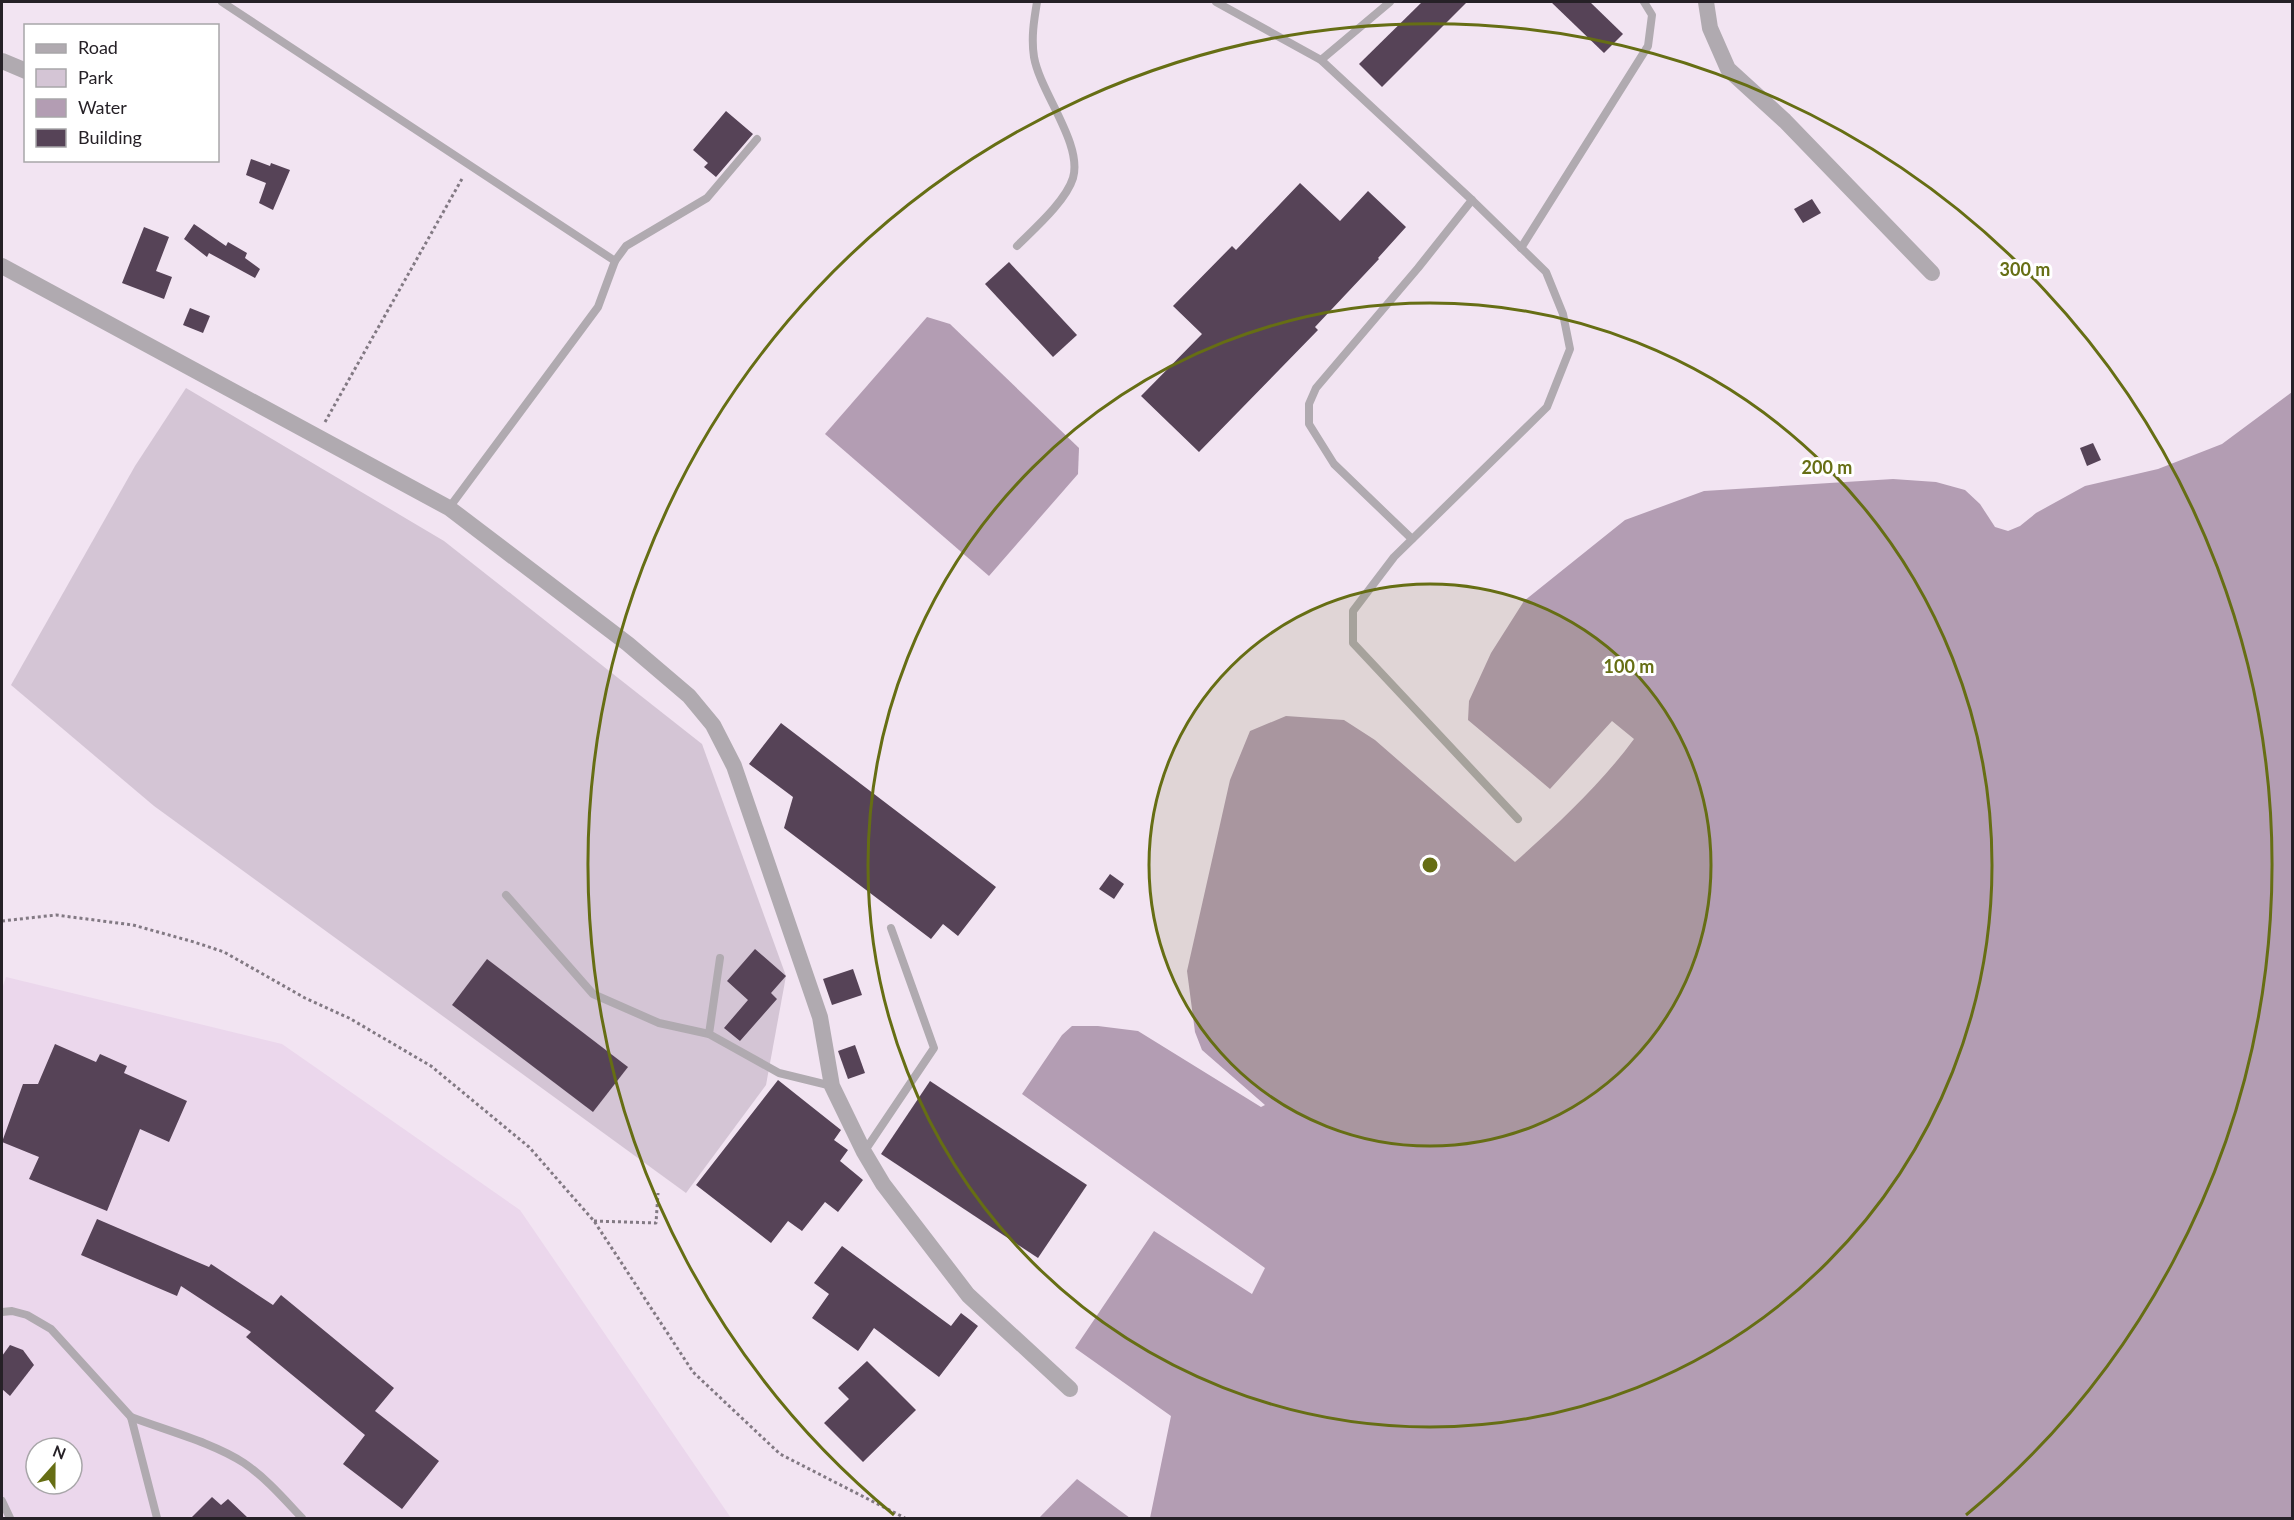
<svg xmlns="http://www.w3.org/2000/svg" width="2294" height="1520" font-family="Lato,sans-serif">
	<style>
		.built { fill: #ebd7ec; fill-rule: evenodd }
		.green { fill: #d4c5d5 }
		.water { fill: #b39db3 }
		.building { fill: #564357 }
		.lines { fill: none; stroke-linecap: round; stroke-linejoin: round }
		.path { stroke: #827983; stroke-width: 3; stroke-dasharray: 3 3; stroke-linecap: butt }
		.service { stroke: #b0aab0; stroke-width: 8 }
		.minor { stroke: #b0aab0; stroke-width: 16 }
		.ring { fill: none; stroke: #666e14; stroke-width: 3 }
		.centre { fill: #666e14; stroke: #fff; stroke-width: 3 }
		.ring-label { font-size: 18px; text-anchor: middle; font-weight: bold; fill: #666e14; stroke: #fff; stroke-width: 6; stroke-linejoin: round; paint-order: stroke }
	</style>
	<rect width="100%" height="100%" fill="#f2e4f2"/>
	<path class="built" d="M6,977L282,1044L520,1210L731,1518H2V989ZM36,1448H72V1484H36Z"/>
	<polygon class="green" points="186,388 444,541 702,744 786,976 766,1085 686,1193 154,806 11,685 135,466"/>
	<g class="water">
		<polygon points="927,317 950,324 1079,448 1078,474 989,576 825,434"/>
		<path d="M2292,392V1518H1150L1171,1416L1075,1348L1154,1231L1252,1294L1265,1268L1022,1094L1062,1035L1072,1026H1098L1138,1031L1261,1107L1265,1105L1202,1050L1195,1032L1187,971L1230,780L1250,731L1286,716L1344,720L1375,740L1515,862C1558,824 1600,785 1634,739L1612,721L1550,789L1468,720L1469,701L1491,653L1524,601L1625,520L1704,491L1893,479L1936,482L1965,490L1980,504L1995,527L2008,531L2020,526L2036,513L2085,486L2158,469L2222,444Z"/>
		<polygon points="1077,1479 1130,1518 1039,1518"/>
	</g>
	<g class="building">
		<polygon points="1422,2 1467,2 1382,87 1359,64"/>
		<polygon points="1551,2 1590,2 1623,34 1604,53"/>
		<polygon points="726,111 753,134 716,177 704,167 708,163 693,150"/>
		<polygon points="251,159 270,166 271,163 290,170 273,210 259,203 266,183 246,175"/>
		<polygon points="1300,183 1340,221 1368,191 1406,227 1378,258 1379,259 1315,327 1318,330 1199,452 1141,396 1202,334 1173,306 1232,246 1236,250"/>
		<polygon points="1812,199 1821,213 1803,223 1794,209"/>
		<polygon points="194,224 226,246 228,242 247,253 245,258 260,269 255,278 209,253 207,257 184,239"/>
		<polygon points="144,227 169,237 156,271 172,277 164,299 122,283"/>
		<polygon points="1009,262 1077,335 1053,357 985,284"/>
		<polygon points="190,308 210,316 203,333 183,325"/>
		<polygon points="2093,443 2101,460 2087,466 2080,448"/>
		<polygon points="781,723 996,887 958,936 943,924 931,939 784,828 793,797 749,764"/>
		<polygon points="1110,874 1124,884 1114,899 1099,889"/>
		<polygon points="755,949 786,976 771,993 777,999 740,1041 724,1028 748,1000 727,981"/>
		<polygon points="487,959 628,1067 593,1112 452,1005"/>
		<polygon points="853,969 862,995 832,1005 823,979"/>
		<polygon points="55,1044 96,1062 100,1054 127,1066 124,1073 187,1101 169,1142 140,1129 107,1211 29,1179 39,1157 2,1142 23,1084 38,1084"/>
		<polygon points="855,1045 865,1073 848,1079 838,1051"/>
		<polygon points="778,1080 841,1130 834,1140 848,1150 840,1161 863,1180 838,1212 825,1202 802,1231 788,1221 771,1243 696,1185"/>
		<polygon points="930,1081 1087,1185 1038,1258 881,1154"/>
		<polygon points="97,1219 209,1267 211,1264 273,1305 281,1295 394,1388 375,1411 439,1461 402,1509 343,1464 365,1435 246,1337 251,1332 181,1286 177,1296 81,1255"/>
		<polygon points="842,1246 951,1326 961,1313 978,1326 939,1377 874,1328 858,1351 812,1318 829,1294 814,1283"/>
		<polygon points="10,1345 23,1350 34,1365 10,1396 2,1389 2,1356"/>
		<polygon points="867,1361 916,1410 863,1462 824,1423 849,1399 838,1388"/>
		<polygon points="212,1497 221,1505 228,1499 248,1518 191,1518"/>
	</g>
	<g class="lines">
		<g class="path">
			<polyline points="325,422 463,177"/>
			<polyline points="2,921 56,915 133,925 194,942 224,952 305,998 349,1018 431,1066 529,1147 594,1221 693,1372 780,1454 905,1518"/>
			<polyline points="594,1221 656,1223 658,1193"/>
		</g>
		<g class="service">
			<polyline points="222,2 615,261"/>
			<polyline points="1216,2 1321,60 1472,200 1546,272 1563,314 1570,349 1547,407 1394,557 1353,611 1353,643 1518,819"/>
			<polyline points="1321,60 1390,2"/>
			<path d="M1017,246C1034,229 1066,201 1073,178C1083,144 1040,92 1034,57C1031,38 1034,20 1037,2"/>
			<polyline points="1521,248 1648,46 1652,15 1644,2"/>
			<polyline points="449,508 598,307 615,261 626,246 707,198 757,139"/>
			<polyline points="1412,539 1334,464 1309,424 1309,404 1316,388 1418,268 1472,200"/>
			<polyline points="506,895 593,994 659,1023 709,1034"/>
			<polyline points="720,958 709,1034 779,1073 832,1086"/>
			<polyline points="864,1152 934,1048 891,928"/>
			<polyline points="2,1312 12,1311 27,1315 51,1329 131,1417 157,1518"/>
			<path d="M131,1417C165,1430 214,1443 244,1463C266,1478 284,1499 302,1518"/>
			<polyline points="2,1501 10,1518"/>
		</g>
		<g class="minor">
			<polyline points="1706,2 1710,28 1728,69 1785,121 1932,273"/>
			<polyline points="2,61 26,71"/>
			<polyline points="2,266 449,508 628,644 689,696 713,725 734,766 820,1017 832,1086 864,1152 883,1184 968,1295 1070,1389"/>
		</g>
	</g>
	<circle cx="1430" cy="865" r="281" fill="#666e14" fill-opacity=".12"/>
	<g class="ring">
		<circle cx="1430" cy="865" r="281"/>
		<circle cx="1430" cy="865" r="562"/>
		<path d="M894 1515A842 842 0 1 1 1966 1515"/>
	</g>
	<circle cx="1430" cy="865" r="9" class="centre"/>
	<g class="ring-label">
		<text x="2025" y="276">300 m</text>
		<text x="1827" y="474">200 m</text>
		<text x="1629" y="673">100 m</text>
	</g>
	<rect width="2294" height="1520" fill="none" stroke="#262127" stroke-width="6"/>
	<rect x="24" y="24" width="195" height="138" fill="#ffffff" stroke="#a8a6a9" stroke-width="1.5"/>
	<rect x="36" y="44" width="30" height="9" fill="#b0aab0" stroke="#a8a6a9" stroke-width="1.5"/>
	<text x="78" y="54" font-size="18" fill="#262127">Road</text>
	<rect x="36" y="69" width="30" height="18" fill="#d4c5d5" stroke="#a8a6a9" stroke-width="1.5"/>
	<text x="78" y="84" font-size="18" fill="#262127">Park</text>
	<rect x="36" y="99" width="30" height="18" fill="#b39db3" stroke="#a8a6a9" stroke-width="1.5"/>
	<text x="78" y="114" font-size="18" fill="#262127">Water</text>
	<rect x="36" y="129" width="30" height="18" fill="#564357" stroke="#a8a6a9" stroke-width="1.5"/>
	<text x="78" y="144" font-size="18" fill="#262127">Building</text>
	<g transform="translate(54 1466) rotate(21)"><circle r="28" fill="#ffffff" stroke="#a8a6a9" stroke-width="1.5"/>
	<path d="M0-4.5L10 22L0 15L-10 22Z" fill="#666e14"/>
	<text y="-9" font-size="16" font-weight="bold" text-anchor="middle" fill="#262127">N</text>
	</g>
</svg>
